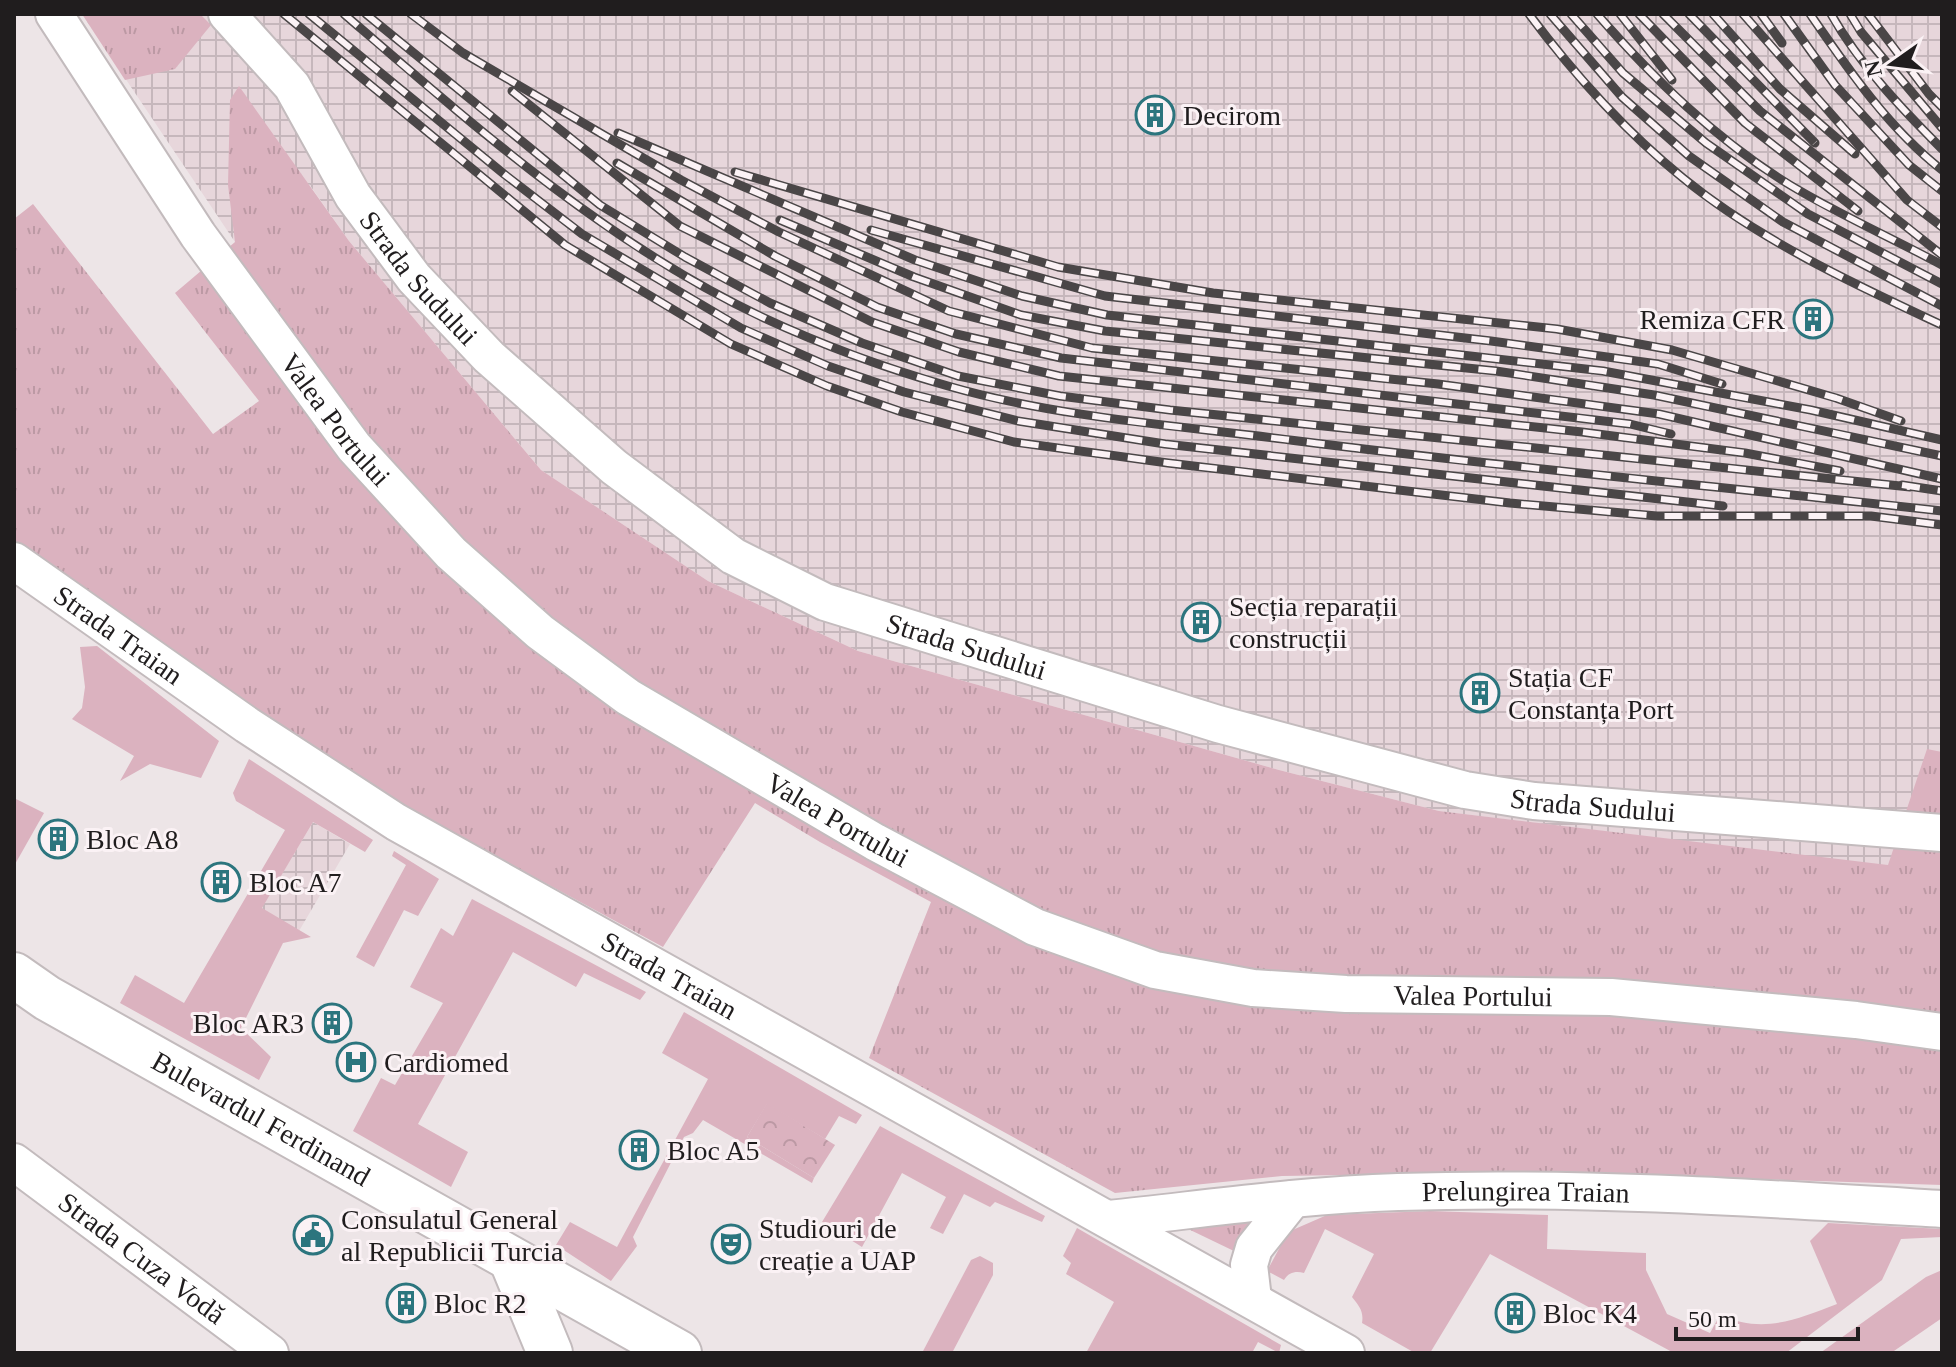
<svg xmlns="http://www.w3.org/2000/svg" width="1956" height="1367" font-family="'Times New Roman',serif">
	<style>
		.industrial { fill: url(#industrial-grid) }
		.grass { fill: url(#grass-tufts) }
		.park { fill: url(#park-crowns) }
		.garden { fill: #dbb2bf }
		.lines { fill: none; stroke-linecap: round; stroke-linejoin: round }
		.minor-casing { stroke: #c3bbbd; stroke-width: 40 }
		.major-casing { stroke: #c3bbbd; stroke-width: 48 }
		.minor { stroke: #fff; stroke-width: 36 }
		.major { stroke: #fff; stroke-width: 44 }
		.rail-casing { stroke: #4a4647; stroke-width: 9 }
		.rail { stroke: #fbf2f5; stroke-width: 6; stroke-dasharray: 18; stroke-linecap: butt }
		.labels { text-anchor: middle; dominant-baseline: central; stroke-width: 6; stroke-linejoin: round; paint-order: stroke }
		.poi-label { font-size: 28px; fill: #201d1e; stroke: #fbf2f5; text-anchor: start }
		.street-label { font-size: 28px; fill: #201d1e; stroke: #fbf2f5 }
	</style>
	<defs>
		<pattern id="industrial-grid" width="8" height="8" patternUnits="userSpaceOnUse" patternTransform="scale(2)"><rect width="8" height="8" fill="#e7d6db"/><path d="M0 4h8M4 0v8" fill="none" stroke="#c6b7bc"/></pattern>
		<pattern id="grass-tufts" width="24" height="20" patternUnits="userSpaceOnUse" patternTransform="scale(2)"><rect width="24" height="20" fill="#dbb2bf"/><path d="M3 7l-1-3M5 7V3M7 7l1-3M15 17l-1-3M17 17v-4M19 17l1-3" fill="none" stroke="#bc99a4"/></pattern>
		<pattern id="park-crowns" width="20" height="18" patternUnits="userSpaceOnUse" patternTransform="scale(2)"><rect width="20" height="18" fill="#dbb2bf"/><path d="M2 6a3 3 0 1 1 6 0M12 15a3 3 0 1 1 6 0" fill="none" stroke="#bc99a4"/></pattern>
	</defs>
	<rect width="100%" height="100%" fill="#ede5e7"/>
	<g class="industrial">
		<polygon points="82,14 1942,14 1942,873 1439,811 1279,770 858,651 708,581 541,470 349,241 309,184 235,242"/>
		<polygon points="313,822 350,844 299,931 261,908"/>
	</g>
	<g class="grass">
		<polygon points="82,14 200,14 211,25 175,69 125,80"/>
		<polygon points="239,86 349,241 541,470 708,581 858,651 1279,770 1439,811 1888,865 1927,749 1942,752 1942,1185 1536,1172 1282,1176 1115,1193 869,1058 931,902 820,842 755,803 663,947 376,791 220,689 14,541 14,219 33,204 213,434 259,401 175,293 235,242 228,185 230,100"/>
		<polygon points="1258,1214 1236,1252 1182,1226"/>
	</g>
	<polygon class="park" points="767,1103 835,1145 814,1178 747,1137"/>
	<g class="garden">
		<polygon points="97,646 219,741 201,778 150,764 120,781 134,756 72,719 82,708 85,687 80,647"/>
		<polygon points="249,759 373,840 365,852 313,822 262,908 311,937 283,943 241,1028 271,1057 259,1080 120,1003 135,975 184,1003 285,830 236,801 233,793"/>
		<polygon points="14,798 44,813 14,866"/>
		<polygon points="394,851 439,879 418,916 404,910 374,967 356,957 406,865 392,856"/>
		<polygon points="472,899 646,992 640,1000 584,973 576,987 513,952 418,1124 468,1152 451,1187 353,1131 381,1078 395,1085 443,1003 410,987 441,928 453,936"/>
		<polygon points="684,1012 862,1115 856,1124 839,1116 825,1139 767,1104 747,1137 814,1178 812,1183 703,1120 693,1133 684,1137 633,1237 637,1246 611,1281 556,1245 570,1222 617,1247 708,1079 662,1053"/>
		<polygon points="880,1126 1045,1216 1042,1222 995,1202 990,1207 964,1194 943,1234 930,1228 946,1197 902,1173 862,1247 822,1222"/>
		<path d="M1430,1211L1548,1215L1547,1249L1646,1253V1270L1667,1314L1710,1333L1720,1315C1763,1334 1795,1320 1837,1304L1810,1241L1828,1223L1942,1229V1237L1901,1239L1882,1280L1786,1353H1674L1490,1254L1430,1353H1415L1362,1323C1364,1311 1359,1306 1352,1297L1374,1254L1325,1229L1304,1273C1296,1271 1289,1272 1284,1280L1267,1271L1288,1232L1327,1215Z"/>
		<polygon points="1077,1228 1281,1345 1279,1353 1258,1342 1252,1353 1086,1353 1114,1302 1066,1274 1071,1263 1063,1256"/>
		<polygon points="980,1256 993,1263 993,1275 952,1353 922,1353 971,1260"/>
		<polygon points="1942,1270 1942,1318 1891,1353 1820,1353 1926,1277"/>
	</g>
	<g class="lines">
		<defs>
			<g id="minor">
				<path id="s1" d="M54,14L198,235L354,447L451,553L540,632L628,697L875,842L1035,927L1155,970L1253,988L1346,994L1611,997L1856,1020L1942,1032"/>
				<path id="s2" d="M227,14L292,86L353,196L414,278L489,357L614,467L733,556L825,602L1218,724L1465,790L1534,801L1942,833"/>
				<path id="s3" d="M14,561L247,725L396,822L1346,1353"/>
				<path id="s4" d="M14,1162L270,1353"/>
				<path id="s5" d="M1109,1219C1205,1209 1301,1195 1398,1192C1579,1186 1761,1198 1942,1209"/>
				<polyline points="1253,1299 1249,1265 1254,1248 1293,1199"/>
			</g>
			<g id="major">
				<path id="s6" d="M14,975L47,998L679,1353"/>
				<polyline points="512,1261 550,1353"/>
			</g>
		</defs>
		<use href="#minor" class="minor-casing"/>
		<use href="#major" class="major-casing"/>
		<use href="#minor" class="minor"/>
		<use href="#major" class="major"/>
		<defs>
			<g id="rail">
				<polyline points="284,14 565,245 731,344 827,386 902,412 1014,442 1168,463 1510,503 1657,516 1871,516 1942,525"/>
				<polyline points="309,14 504,174 582,234 741,328 828,366 904,392 1018,421 1165,444 1723,506"/>
				<path d="M344,14C474,126 606,243 762,317C822,345 885,368 948,386C1058,418 1184,426 1298,441C1512,468 1727,487 1942,511"/>
				<polyline points="366,14 600,205 685,257 770,303 862,343 958,376 1060,396 1170,410 1910,487"/>
				<polyline points="411,14 463,53 681,180 779,232 949,311 1092,348 1438,384 1659,414 1942,479"/>
				<path d="M1529,14C1573,73 1625,131 1683,178C1759,240 1854,284 1942,325"/>
				<polyline points="1550,14 1622,97 1689,156 1783,222 1942,306"/>
				<polyline points="1571,14 1623,73 1706,143 1808,214 1942,284"/>
				<path d="M1597,14C1653,78 1716,140 1790,185C1838,214 1892,238 1942,265"/>
				<polyline points="1620,14 1672,80"/>
				<polyline points="1639,14 1745,123 1858,211"/>
				<polyline points="1663,14 1760,111 1942,255"/>
				<polyline points="1689,14 1815,143"/>
				<polyline points="1713,14 1780,89 1855,154"/>
				<polyline points="1743,14 1907,200 1942,227"/>
				<polyline points="1761,14 1782,43"/>
				<polyline points="1784,14 1835,85 1909,165 1942,191"/>
				<path d="M1810,14C1848,69 1889,129 1942,170"/>
				<path d="M1831,14C1860,65 1901,108 1942,149"/>
				<polyline points="1850,14 1861,32 1942,128"/>
				<polyline points="1868,14 1929,94 1942,107"/>
				<polyline points="512,91 680,226 872,322 959,352 1059,376 1582,432 1745,453 1840,471"/>
				<polyline points="618,133 915,260 1022,296 1107,315 1603,371 1811,410 1942,440"/>
				<polyline points="617,163 775,256 877,307 956,334 1061,358 1630,424 1671,434"/>
				<polyline points="735,172 1058,267 1213,293 1557,329 1672,350 1836,398 1901,421"/>
				<polyline points="780,220 914,277 1021,315 1105,331 1496,371 1654,395 1942,456"/>
				<polyline points="871,230 1105,296 1491,341 1658,364 1722,384"/>
				<polyline points="1902,485 1942,491"/>
			</g>
		</defs>
		<use href="#rail" class="rail-casing"/>
		<use href="#rail" class="rail"/>
	</g>
	<defs>
		<symbol id="building-ring" viewBox="-11 -11 22 22"><circle r="9.5" fill="#fbf2f5" stroke="#2c757e" stroke-width="1.5"/><path d="M-4-6H4V6H1V3H-1V6H-4ZM-2.5-4.3h1.7v1.8h-1.7ZM.8-4.3h1.7v1.8H.8ZM-2.5-1h1.7V.8h-1.7ZM.8-1h1.7V.8H.8Z" fill="#2c757e"/></symbol>
		<symbol id="hospital-ring" viewBox="-11 -11 22 22"><circle r="9.5" fill="#fbf2f5" stroke="#2c757e" stroke-width="1.5"/><path d="M-5-5h3v3.5h4V-5h3V5h-3V1.5h-4V5h-3Z" fill="#2c757e"/></symbol>
		<symbol id="civic-ring" viewBox="-11 -11 22 22"><circle r="9.5" fill="#fbf2f5" stroke="#2c757e" stroke-width="1.5"/><path d="M-.6-6.5H3V-4.5H.6V-3L4-1V1h2V6H-6V1h2V-1L-.6-3ZM-1.2 2.5V6h2.4V2.5Z" fill="#2c757e"/></symbol>
		<symbol id="theatre-ring" viewBox="-11 -11 22 22"><circle r="9.5" fill="#fbf2f5" stroke="#2c757e" stroke-width="1.5"/><path d="M-5-5.5Q0-4 5-5.5V0Q5 5 0 6Q-5 5-5 0ZM-3.3-2.5H-1v1.5H-3.3ZM1-2.5H3.3v1.5H1ZM-2.8 1Q0 5.5 2.8 1Z" fill="#2c757e"/></symbol>
	</defs>
	<g fill-rule="evenodd">
		<use href="#building-ring" x="1133" y="93" width="44" height="44"/>
		<use href="#building-ring" x="1791" y="297" width="44" height="44"/>
		<use href="#building-ring" x="1179" y="600" width="44" height="44"/>
		<use href="#building-ring" x="1458" y="671" width="44" height="44"/>
		<use href="#building-ring" x="36" y="817" width="44" height="44"/>
		<use href="#building-ring" x="199" y="860" width="44" height="44"/>
		<use href="#building-ring" x="310" y="1001" width="44" height="44"/>
		<use href="#hospital-ring" x="334" y="1040" width="44" height="44"/>
		<use href="#building-ring" x="617" y="1128" width="44" height="44"/>
		<use href="#civic-ring" x="291" y="1213" width="44" height="44"/>
		<use href="#theatre-ring" x="709" y="1222" width="44" height="44"/>
		<use href="#building-ring" x="384" y="1281" width="44" height="44"/>
		<use href="#building-ring" x="1493" y="1291" width="44" height="44"/>
	</g>
	<g class="labels">
		<g class="poi-label">
			<text x="1183" y="115">Decirom</text>
			<text x="1785" y="319" text-anchor="end">Remiza CFR</text>
			<text x="1229" y="606">Secția reparații<tspan x="1229" dy="32">construcții</tspan></text>
			<text x="1508" y="677">Stația CF<tspan x="1508" dy="32">Constanța Port</tspan></text>
			<text x="86" y="839">Bloc A8</text>
			<text x="249" y="882">Bloc A7</text>
			<text x="304" y="1023" text-anchor="end">Bloc AR3</text>
			<text x="384" y="1062">Cardiomed</text>
			<text x="667" y="1150">Bloc A5</text>
			<text x="341" y="1219">Consulatul General<tspan x="341" dy="32">al Republicii Turcia</tspan></text>
			<text x="759" y="1228">Studiouri de<tspan x="759" dy="32">creație a UAP</tspan></text>
			<text x="434" y="1303">Bloc R2</text>
			<text x="1543" y="1313">Bloc K4</text>
		</g>
		<g class="street-label">
			<text stroke="none"><textPath href="#s2" startOffset="328">Strada Sudului</textPath></text>
			<text stroke="none"><textPath href="#s1" startOffset="494">Valea Portului</textPath></text>
			<text stroke="none"><textPath href="#s3" startOffset="128">Strada Traian</textPath></text>
			<text stroke="none"><textPath href="#s2" startOffset="1000">Strada Sudului</textPath></text>
			<text stroke="none"><textPath href="#s2" startOffset="1648">Strada Sudului</textPath></text>
			<text stroke="none"><textPath href="#s1" startOffset="1142">Valea Portului</textPath></text>
			<text stroke="none"><textPath href="#s3" startOffset="776">Strada Traian</textPath></text>
			<text stroke="none"><textPath href="#s1" startOffset="1814">Valea Portului</textPath></text>
			<text stroke="none"><textPath href="#s6" startOffset="286">Bulevardul Ferdinand</textPath></text>
			<text stroke="none"><textPath href="#s5" startOffset="418">Prelungirea Traian</textPath></text>
			<text stroke="none"><textPath href="#s4" startOffset="160">Strada Cuza Vodă</textPath></text>
		</g>
	</g>
	<rect width="1956" height="1367" fill="none" stroke="#201d1e" stroke-width="32"/>
	<g transform="translate(1892 64) rotate(256)" stroke="#fbf2f5" stroke-width="6" paint-order="stroke">
	<path d="M0-6L14 30L0 20L-14 30Z" fill="#201d1e"/>
	<text y="-12" font-size="22" font-weight="bold" text-anchor="middle" fill="#201d1e">N</text>
	</g>
	<path d="M1676 1327v12h182v-12" fill="none" stroke="#201d1e" stroke-width="4"/>
	<text x="1688" y="1327" font-size="24" fill="#201d1e" stroke="#fbf2f5" stroke-width="6" paint-order="stroke">50 m</text>
</svg>
